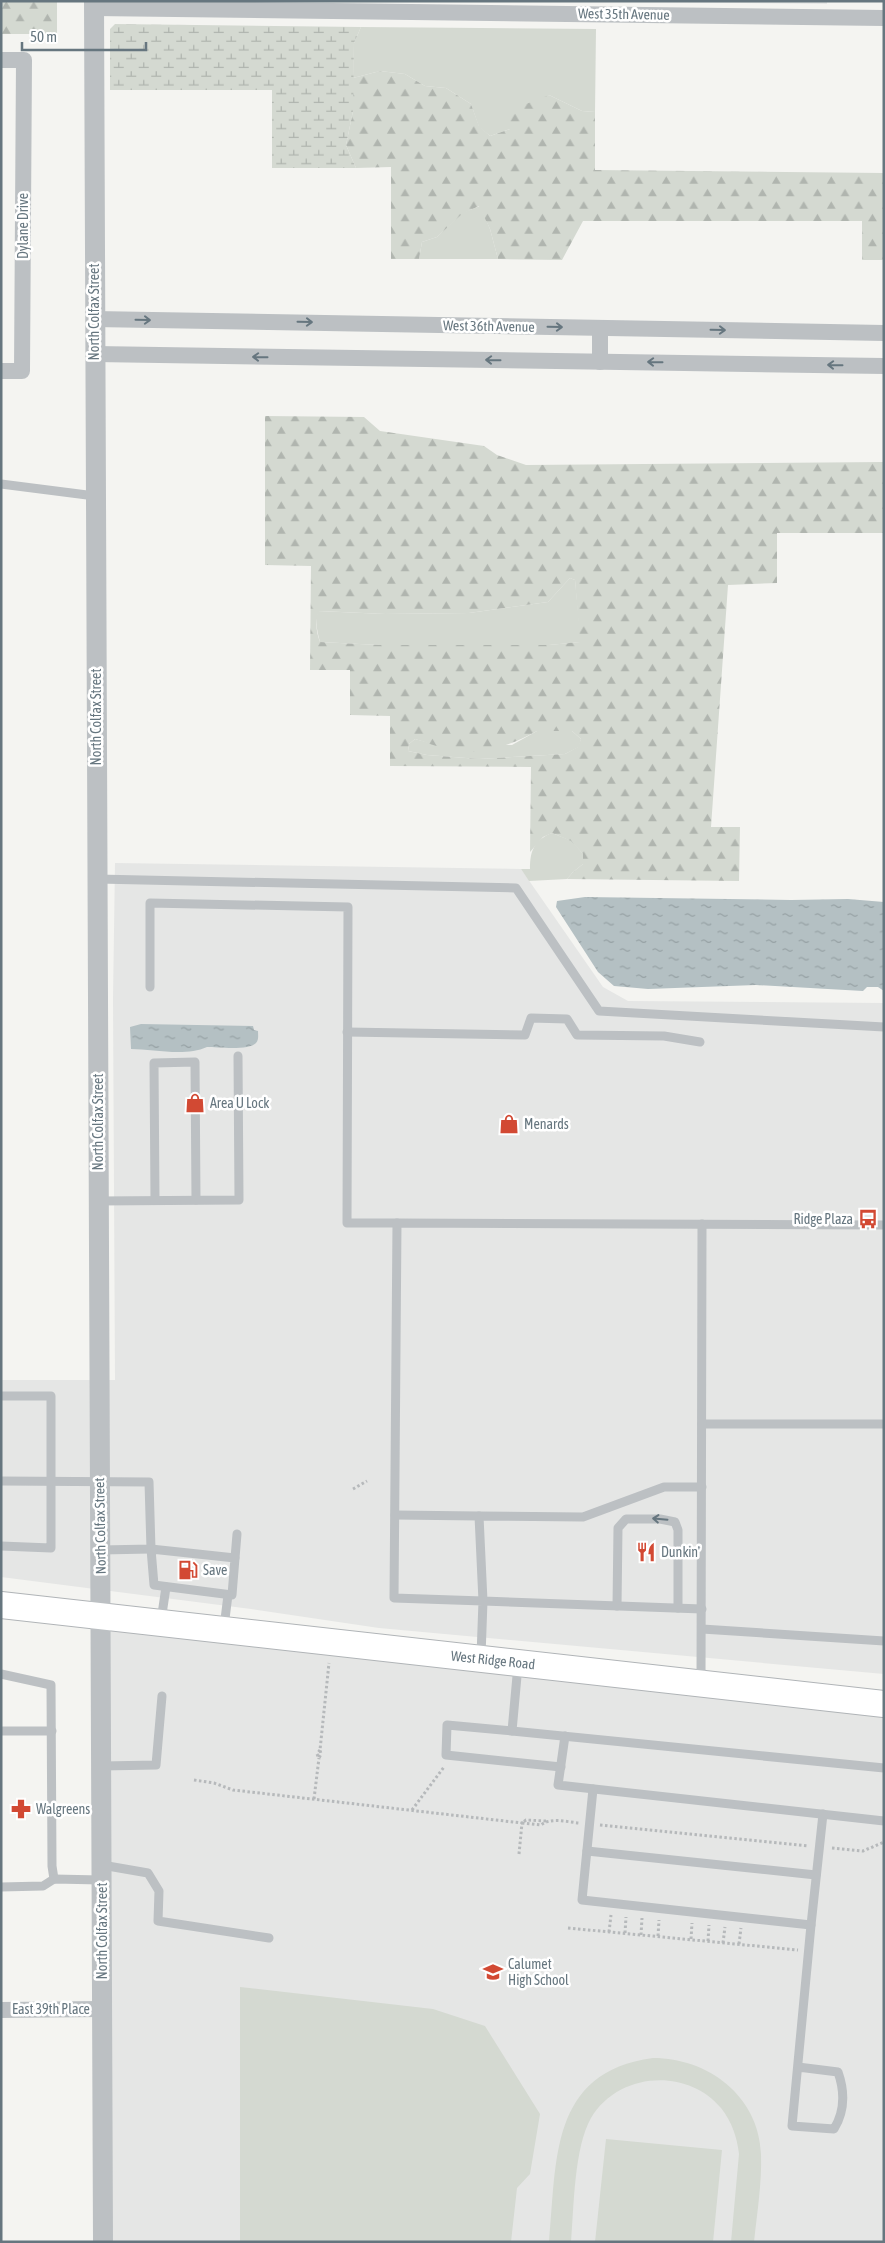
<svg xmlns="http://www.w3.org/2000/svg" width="885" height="2243" font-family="'Asap Condensed',sans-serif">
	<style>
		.built { fill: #e5e6e5 }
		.green { fill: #d4d9d1 }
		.forest { fill: url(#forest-firs); fill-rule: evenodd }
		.wetland { fill: url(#wetland-marsh) }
		.water { fill: url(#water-ripples) }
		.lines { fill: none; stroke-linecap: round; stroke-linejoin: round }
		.primary-casing { stroke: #b0b4b7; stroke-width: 28 }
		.path { stroke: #b6b9bb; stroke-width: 3; stroke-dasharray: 2.5 2.5; stroke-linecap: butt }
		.service { stroke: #bcc0c3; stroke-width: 9 }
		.minor { stroke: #bcc0c3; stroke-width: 16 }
		.tertiary { stroke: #bcc0c3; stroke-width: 20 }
		.primary { stroke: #fff; stroke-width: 26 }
		.oneway { stroke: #66767f }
		.labels { text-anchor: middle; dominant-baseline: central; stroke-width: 5; stroke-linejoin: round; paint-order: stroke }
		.street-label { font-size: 14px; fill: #66767f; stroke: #fff }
		.poi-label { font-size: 14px; fill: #66767f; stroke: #fff; text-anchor: start }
	</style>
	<defs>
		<pattern id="forest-firs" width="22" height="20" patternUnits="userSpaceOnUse" patternTransform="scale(1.25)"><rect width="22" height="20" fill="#d4d9d1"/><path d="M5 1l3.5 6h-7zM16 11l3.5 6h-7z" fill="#b0b5af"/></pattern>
		<pattern id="wetland-marsh" width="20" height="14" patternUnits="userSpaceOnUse" patternTransform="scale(1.25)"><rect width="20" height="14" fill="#d4d9d1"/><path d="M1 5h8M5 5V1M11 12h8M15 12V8" fill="none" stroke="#b0b5af"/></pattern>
		<pattern id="water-ripples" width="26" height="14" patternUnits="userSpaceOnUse" patternTransform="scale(1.25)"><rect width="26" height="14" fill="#b4c0c3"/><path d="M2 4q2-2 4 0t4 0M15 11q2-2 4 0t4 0" fill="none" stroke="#96a1a4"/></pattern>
	</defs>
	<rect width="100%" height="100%" fill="#f4f4f1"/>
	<g class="built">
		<polygon points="585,1 827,1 827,4"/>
		<polygon points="115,863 521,869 603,987 628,1001 884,1003 884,1674 379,1628 251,1609 1,1577 1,1380 115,1380 113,999"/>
		<polygon points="102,1617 884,1702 884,2242 104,2242"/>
	</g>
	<g class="green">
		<polygon points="361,27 596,29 595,112 582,111 549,95 510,129 490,136 479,127 471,104 446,88 425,86 405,74 380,71 353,78 354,43"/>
		<polygon points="480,206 490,229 498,259 419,259 422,242 437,237 462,213"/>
		<path d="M570,578L575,580L581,642L549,645H379L320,642C317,631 315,622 318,611L385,614L469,613L548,602Z"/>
		<polygon points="537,731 572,731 581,739 579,747 565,754 479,759 427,755 408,751 409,744 415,739 430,743 512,745"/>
		<path d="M552,833L572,841L583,854V864L573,872L567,879L529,881L521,869H530C530,851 534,840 552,833Z"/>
		<polygon points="240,1987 433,2009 485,2026 540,2114 530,2174 517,2188 511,2242 240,2242"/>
		<path d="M653,2058C708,2058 759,2096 761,2154C762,2183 757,2213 754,2242H731L739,2154C737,2137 732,2122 721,2108C687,2067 618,2072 591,2118C574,2148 574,2207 571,2242H549C557,2161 549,2072 653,2058Z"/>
		<polygon points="606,2139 722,2150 713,2242 595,2242"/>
	</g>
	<g class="forest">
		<rect x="1" y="1" width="56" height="33"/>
		<polygon points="380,71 405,74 425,86 446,88 471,104 479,126 490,136 510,129 508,115 526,104 549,95 582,111 595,112 595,170 884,173 884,260 862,260 862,221 583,221 562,260 498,259 490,229 479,206 462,214 437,237 422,242 419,259 391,259 391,167 356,168 346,145 353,111 353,78"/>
		<path d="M265,416L364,417L380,431L484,446L497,455L526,465L884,462V533H777V583L728,585L711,827H740L739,881L567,879L573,872L583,864V854L571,841L552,833L543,837L530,852L531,767L390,766V716L350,715V670H310L311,566L265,565ZM570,578L575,580L580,642L549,645H379L320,642C316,631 315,622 319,611L385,614L469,613L548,602ZM537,731H572L581,739L578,747L565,754L479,759L427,755L408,751L409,744L415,739C426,742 437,747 448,749C480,757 509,746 537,731Z"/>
	</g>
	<polygon class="wetland" points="115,24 361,27 354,43 353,111 346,145 356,168 272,168 272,90 110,90 110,29"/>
	<g class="water">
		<polygon points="585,897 791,900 848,899 884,902 884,991 878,987 867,987 863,991 756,985 648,989 614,986 598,972 556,907 557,901"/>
		<path d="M141,1024L253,1026L254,1030L258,1031C258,1035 259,1040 256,1043C249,1051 217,1047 207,1047C185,1057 153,1049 131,1049L130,1027Z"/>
	</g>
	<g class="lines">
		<defs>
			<polyline id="primary" points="1,1605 884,1704"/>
		</defs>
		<use href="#primary" class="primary-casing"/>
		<g class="path">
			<polyline points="353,1489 367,1481"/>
			<polyline points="320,1750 317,1754 319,1758 321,1754 320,1750 329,1663"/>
			<polyline points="194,1780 214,1783 233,1790 522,1823 519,1854"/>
			<polyline points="314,1799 319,1758"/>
			<polyline points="412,1810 444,1767"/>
			<path d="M546,1821L526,1820L522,1823L541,1825C551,1817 567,1822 579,1823"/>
			<polyline points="600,1825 808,1846"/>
			<polyline points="832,1848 863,1851 884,1842"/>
			<polyline points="568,1928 798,1950"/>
			<polyline points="609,1932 611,1915"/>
			<polyline points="625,1933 626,1917"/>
			<polyline points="641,1935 642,1918"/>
			<polyline points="658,1936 659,1920"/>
			<polyline points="691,1939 692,1923"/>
			<polyline points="708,1941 709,1925"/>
			<polyline points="723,1943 725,1927"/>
			<polyline points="739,1944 741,1928"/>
		</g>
		<g class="service">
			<polyline points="1,484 95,496"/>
			<polyline points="97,879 516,888 599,1011 884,1027"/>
			<polyline points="150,987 150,903 348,907 347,1223 397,1223"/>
			<polyline points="347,1032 525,1035 531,1018 567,1019 577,1035 664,1036 700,1042"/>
			<polyline points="155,1200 154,1063 195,1062 196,1200"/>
			<polyline points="98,1201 239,1200 238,1056"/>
			<polyline points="1,1396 51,1396 51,1548 1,1546"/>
			<polyline points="702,1424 884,1424"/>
			<polyline points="1,1481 149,1482 151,1549 101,1550"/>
			<polyline points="702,1487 664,1487 583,1517 479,1516 483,1601 702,1609"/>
			<polyline points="395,1515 479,1516"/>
			<polygon points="151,1549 235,1558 232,1595 154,1585"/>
			<polyline points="235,1558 237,1534"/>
			<polyline points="617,1606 618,1528 626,1519 660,1519 675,1522 678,1530 678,1608"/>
			<polyline points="161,1621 166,1587"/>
			<polyline points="224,1627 228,1595"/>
			<polyline points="702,1629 884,1641"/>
			<polyline points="481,1656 483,1601 394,1598 397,1223 884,1225"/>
			<polyline points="518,1665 512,1731 884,1768"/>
			<polyline points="1,1674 51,1685 52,1866 54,1879"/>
			<polyline points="701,1682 702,1224"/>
			<polyline points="1,1731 52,1731"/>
			<polyline points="512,1731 447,1725 446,1755 561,1767"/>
			<polyline points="565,1736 558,1785 884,1821"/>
			<polyline points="102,1766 156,1765 162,1696"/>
			<polyline points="593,1789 582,1900 811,1925 823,1814"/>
			<polyline points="587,1851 816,1875"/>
			<polyline points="102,1865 148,1873 159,1891 158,1921 269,1938"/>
			<polyline points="1,1887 43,1886 54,1879 101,1880"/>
			<path d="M798,2067L838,2072C845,2092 845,2111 834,2129L792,2126L811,1925"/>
		</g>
		<g class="minor">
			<polyline points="94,8 884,18"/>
			<polyline points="1,60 24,60 22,371 1,371"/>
			<polyline points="94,319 884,333"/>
			<polyline points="600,328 600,362"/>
			<polyline points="95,354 884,366"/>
			<polyline points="1,2010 102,2009"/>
		</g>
		<polyline class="tertiary" points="94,1 103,2242"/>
		<use href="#primary" class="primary"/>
	</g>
	<defs><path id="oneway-shaft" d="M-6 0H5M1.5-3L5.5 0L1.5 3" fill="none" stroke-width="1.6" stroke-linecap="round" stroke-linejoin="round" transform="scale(1.25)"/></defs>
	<g class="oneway">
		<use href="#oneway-shaft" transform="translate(143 320) rotate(1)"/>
		<use href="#oneway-shaft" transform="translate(305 322) rotate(1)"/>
		<use href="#oneway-shaft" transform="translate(555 327) rotate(1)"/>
		<use href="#oneway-shaft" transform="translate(718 330) rotate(1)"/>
		<use href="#oneway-shaft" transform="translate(260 357) rotate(-179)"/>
		<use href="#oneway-shaft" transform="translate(493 360) rotate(-179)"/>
		<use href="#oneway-shaft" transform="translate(655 362) rotate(-179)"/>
		<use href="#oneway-shaft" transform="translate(835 365) rotate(-179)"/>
		<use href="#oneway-shaft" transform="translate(660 1519) rotate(-175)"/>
	</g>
	<defs>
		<symbol id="shop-bare" viewBox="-9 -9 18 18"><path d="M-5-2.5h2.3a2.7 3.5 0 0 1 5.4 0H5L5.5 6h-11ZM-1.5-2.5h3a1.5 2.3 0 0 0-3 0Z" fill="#d24933" stroke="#fff" stroke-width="2.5" paint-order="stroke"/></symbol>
		<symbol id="bus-bare" viewBox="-9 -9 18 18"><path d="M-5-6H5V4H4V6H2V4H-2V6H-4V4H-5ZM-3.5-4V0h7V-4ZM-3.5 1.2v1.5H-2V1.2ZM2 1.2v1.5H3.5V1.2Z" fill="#d24933" stroke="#fff" stroke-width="2.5" paint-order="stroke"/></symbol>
		<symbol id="restaurant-bare" viewBox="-9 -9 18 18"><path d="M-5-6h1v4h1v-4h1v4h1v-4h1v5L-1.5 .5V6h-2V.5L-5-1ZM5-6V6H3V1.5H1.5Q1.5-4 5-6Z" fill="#d24933" stroke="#fff" stroke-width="2.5" paint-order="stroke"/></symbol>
		<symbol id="fuel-bare" viewBox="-9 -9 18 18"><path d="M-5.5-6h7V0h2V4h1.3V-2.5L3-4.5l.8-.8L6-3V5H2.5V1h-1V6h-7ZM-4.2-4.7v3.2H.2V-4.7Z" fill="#d24933" stroke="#fff" stroke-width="2.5" paint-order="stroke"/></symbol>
		<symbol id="pharmacy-bare" viewBox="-9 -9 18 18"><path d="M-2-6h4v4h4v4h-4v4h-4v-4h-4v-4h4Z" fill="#d24933" stroke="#fff" stroke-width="2.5" paint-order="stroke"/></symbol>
		<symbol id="school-bare" viewBox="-9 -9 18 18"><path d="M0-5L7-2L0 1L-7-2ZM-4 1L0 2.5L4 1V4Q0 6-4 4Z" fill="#d24933" stroke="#fff" stroke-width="2.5" paint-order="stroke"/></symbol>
	</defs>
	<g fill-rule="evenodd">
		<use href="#shop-bare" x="181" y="1089" width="28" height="28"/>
		<use href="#shop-bare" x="495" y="1110" width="28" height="28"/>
		<use href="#bus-bare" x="854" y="1205" width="28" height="28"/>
		<use href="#restaurant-bare" x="632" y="1538" width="28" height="28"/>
		<use href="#fuel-bare" x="174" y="1556" width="28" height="28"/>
		<use href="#pharmacy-bare" x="7" y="1795" width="28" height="28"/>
		<use href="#school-bare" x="479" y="1958" width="28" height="28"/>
	</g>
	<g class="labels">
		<g class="street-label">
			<text transform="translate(624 14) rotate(1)">West 35th Avenue</text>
			<text transform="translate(23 226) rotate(-90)">Dylane Drive</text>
			<text transform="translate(94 312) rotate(-90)">North Colfax Street</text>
			<text transform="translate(489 326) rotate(1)">West 36th Avenue</text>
			<text transform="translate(96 717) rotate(-90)">North Colfax Street</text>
			<text transform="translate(98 1122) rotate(-90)">North Colfax Street</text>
			<text transform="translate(100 1526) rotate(-91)">North Colfax Street</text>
			<text transform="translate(493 1660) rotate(6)">West Ridge Road</text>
			<text transform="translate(102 1931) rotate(-90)">North Colfax Street</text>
			<text x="51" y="2009">East 39th Place</text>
		</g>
		<g class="poi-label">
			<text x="210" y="1103">Area U Lock</text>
			<text x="524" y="1124">Menards</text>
			<text x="853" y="1219" text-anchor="end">Ridge Plaza</text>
			<text x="661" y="1552">Dunkin'</text>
			<text x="203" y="1570">Save</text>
			<text x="36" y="1809">Walgreens</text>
			<text x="508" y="1964">Calumet<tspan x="508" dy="16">High School</tspan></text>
		</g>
	</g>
	<rect width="885" height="2243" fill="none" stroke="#66767f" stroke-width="5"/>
	<path d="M22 42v8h124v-8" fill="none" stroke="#66767f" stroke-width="2.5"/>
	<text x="30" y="42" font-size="15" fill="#66767f" stroke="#ffffff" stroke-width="4" paint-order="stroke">50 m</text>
</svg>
